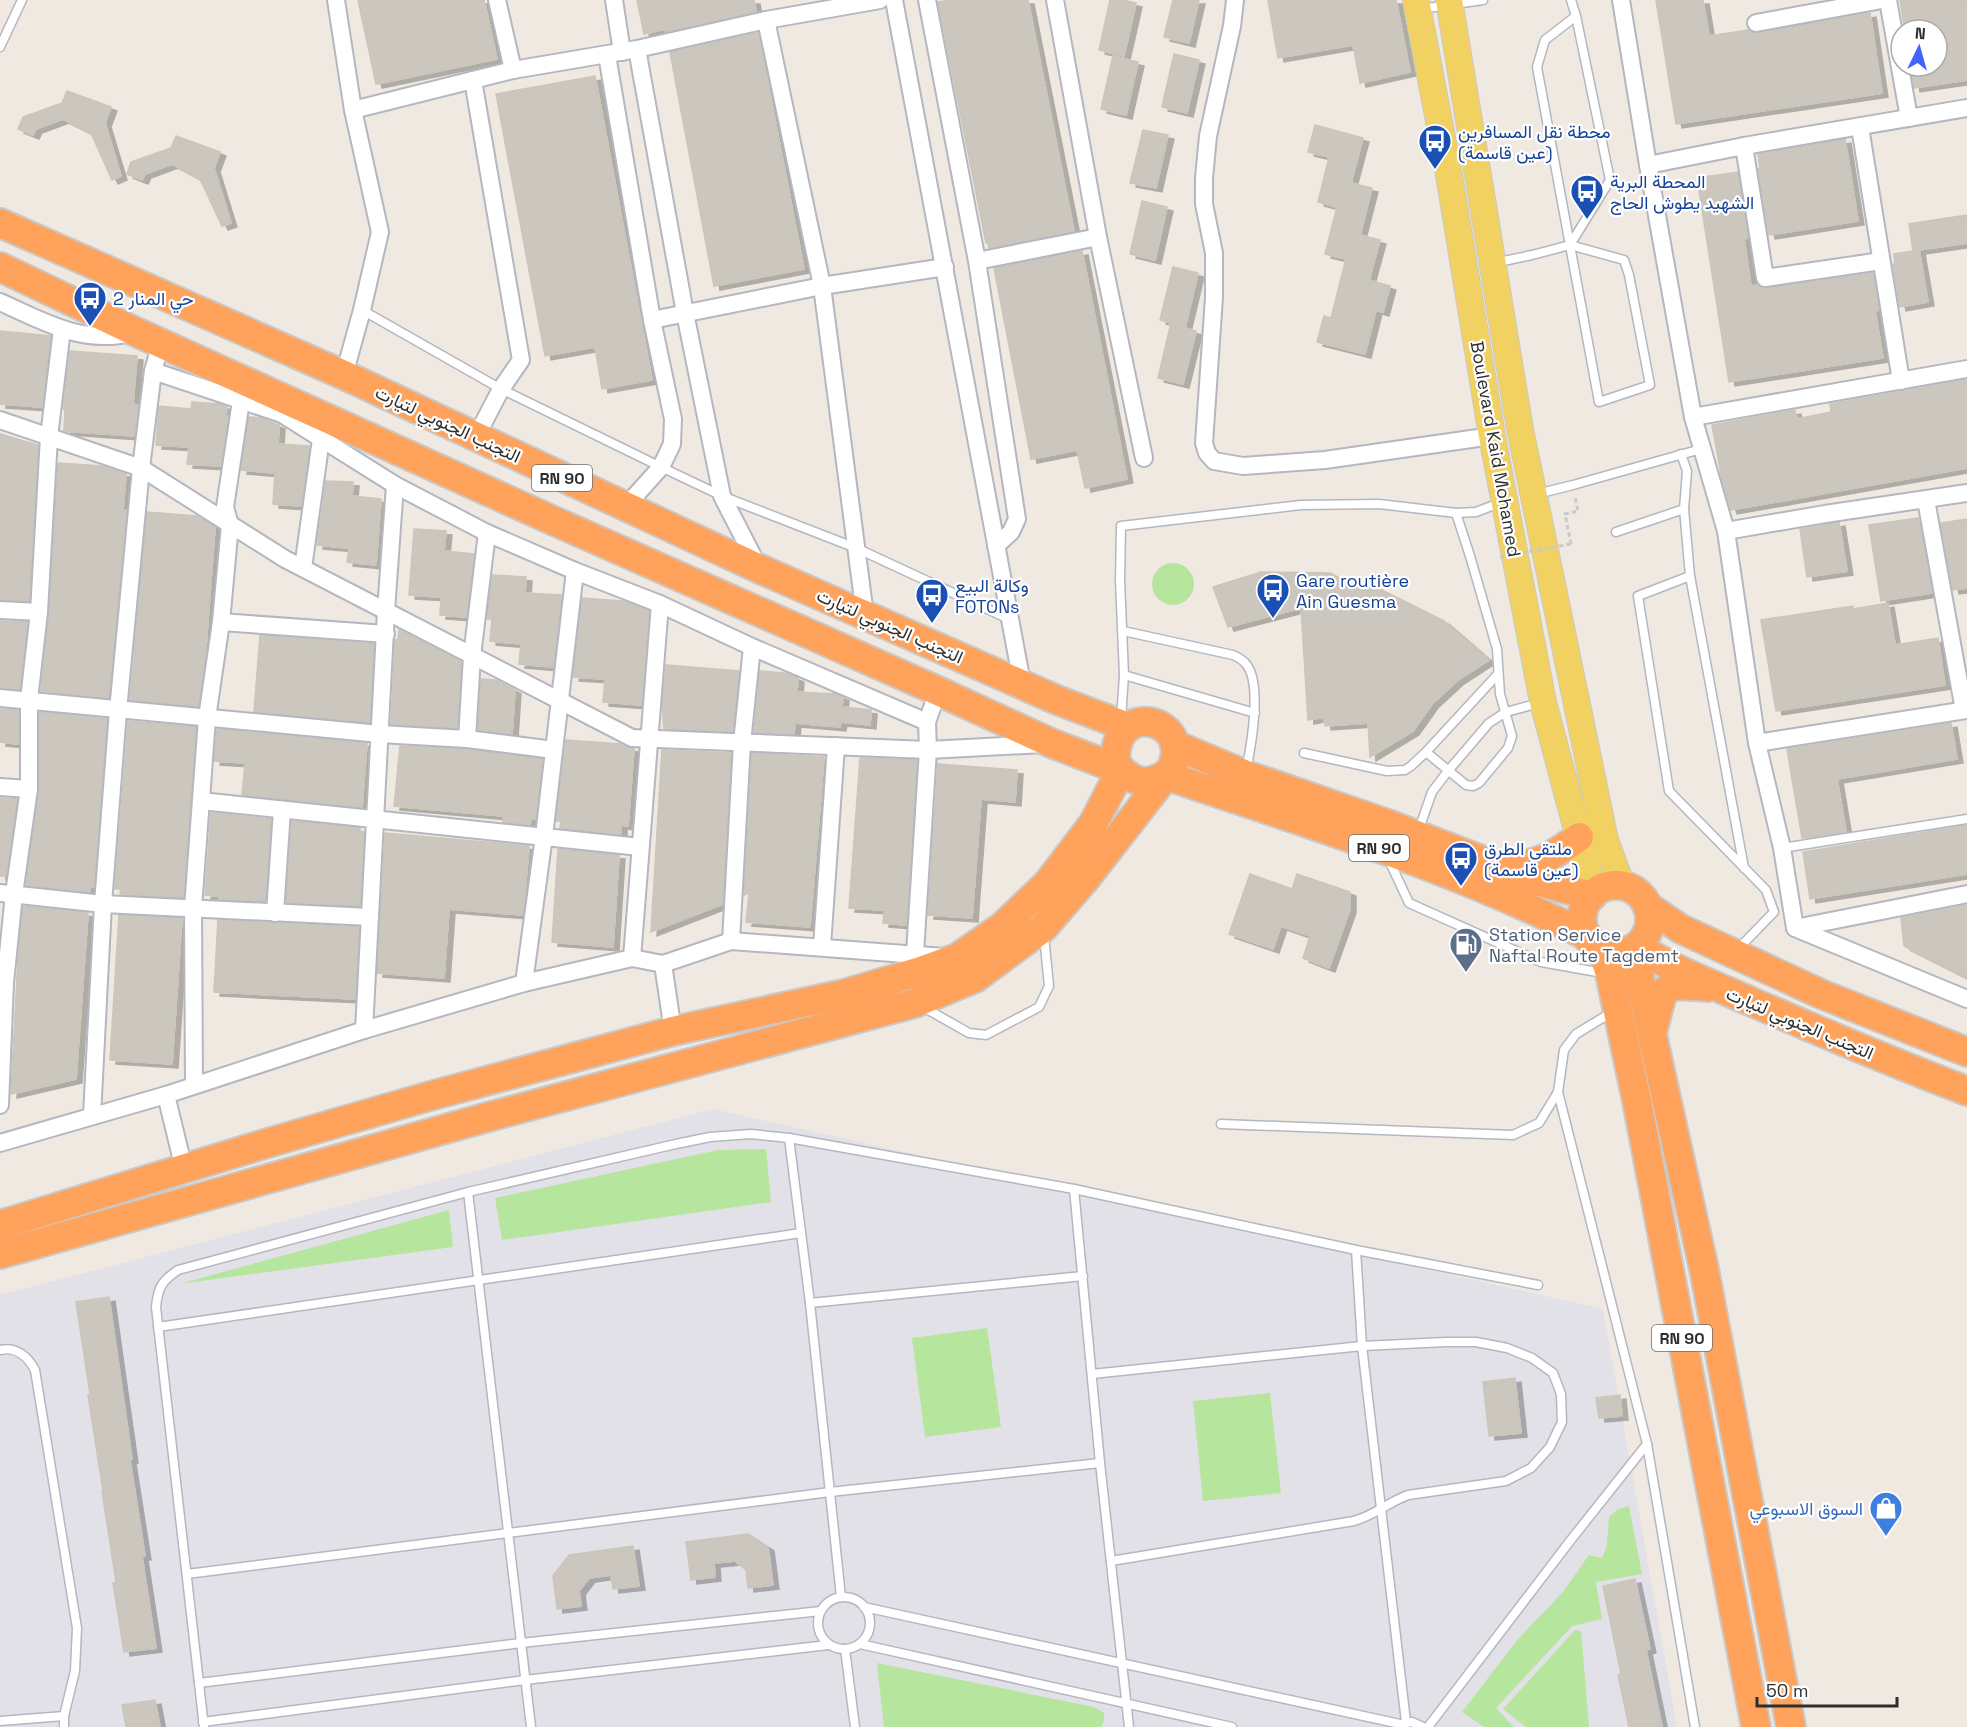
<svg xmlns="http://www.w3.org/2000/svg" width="1967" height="1727" font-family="'Space Grotesk',Vazirmatn,sans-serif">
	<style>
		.industrial { fill: #e3e1e8 }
		.green { fill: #b6e59e }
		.building { fill: #cbc7bf; stroke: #cbc5ba; stroke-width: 1.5; filter: url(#shadow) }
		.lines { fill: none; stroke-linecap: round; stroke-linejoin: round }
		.lane-casing { stroke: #b4b7c1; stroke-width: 11 }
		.street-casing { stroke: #b4b7c1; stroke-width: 20 }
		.primary-casing { stroke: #c9c9c9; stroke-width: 28 }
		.highway-casing { stroke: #c9c9c9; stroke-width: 32 }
		.path { stroke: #c9c9c9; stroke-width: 3; stroke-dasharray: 4.5 3; stroke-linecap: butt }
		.lane { stroke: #fff; stroke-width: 8 }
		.street { stroke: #fff; stroke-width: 16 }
		.primary { stroke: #f2d163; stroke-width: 26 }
		.highway { stroke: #ffa35c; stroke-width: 28 }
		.path-bridge { stroke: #c9c9c9; stroke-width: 3; stroke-dasharray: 4.5 3; stroke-linecap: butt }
		.labels { text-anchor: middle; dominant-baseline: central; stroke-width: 4.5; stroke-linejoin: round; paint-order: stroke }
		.shield { fill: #fff; stroke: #6d6d6d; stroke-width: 1.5 }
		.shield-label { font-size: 16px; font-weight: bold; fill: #2e2e2e }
		.transit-label { font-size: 18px; fill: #164399; stroke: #fff; text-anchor: start }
		.street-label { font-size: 18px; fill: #2e2e2e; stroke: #fff }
		.service-label { font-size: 18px; fill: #4e5e75; stroke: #fff; text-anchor: start }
		.shop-label { font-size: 18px; fill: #366cbe; stroke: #fff; text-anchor: end }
	</style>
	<defs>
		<filter id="shadow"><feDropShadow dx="6" dy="4" stdDeviation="0" flood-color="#0004"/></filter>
	</defs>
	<rect width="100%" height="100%" fill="#efe9e1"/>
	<polygon class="industrial" points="713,1109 1603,1309 1677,1727 0,1727 0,1295"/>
	<g class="green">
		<circle cx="1173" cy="584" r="21"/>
		<polygon points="766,1149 771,1202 502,1240 495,1198 718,1150"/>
		<polygon points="449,1210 453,1247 179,1284"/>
		<polygon points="987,1328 1001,1427 925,1437 912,1338"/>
		<polygon points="1270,1393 1281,1493 1203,1501 1193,1401"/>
		<polygon points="1629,1506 1642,1574 1596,1582 1602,1619 1572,1626 1496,1708 1513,1726 1513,1727 1484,1727 1462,1712 1518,1639 1563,1592 1589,1555 1602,1558 1607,1545 1609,1517 1618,1509"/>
		<polygon points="1575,1630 1581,1631 1589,1727 1526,1727 1503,1709"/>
		<polygon points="877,1663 1094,1707 1104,1713 1104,1721 1101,1727 884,1727"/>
	</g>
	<g class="building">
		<polygon points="358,0 484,0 497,59 376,84"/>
		<polygon points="637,0 754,0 756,12 666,32 665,29 644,34"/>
		<polygon points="949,0 1028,0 1074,231 989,248 988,243 986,243 938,2"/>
		<polygon points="1110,0 1123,0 1136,3 1124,56 1099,50"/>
		<polygon points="1173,0 1199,0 1189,43 1164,37"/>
		<polygon points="1268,0 1396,0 1410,72 1360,83 1353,45 1278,58"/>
		<polygon points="1656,0 1703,0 1709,36 1748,30 1758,33 1870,13 1882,93 1676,124"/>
		<polygon points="1900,0 1967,0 1967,80 1914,88 1911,66 1937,66 1937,30 1905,30"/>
		<polygon points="758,33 804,269 714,286 670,52"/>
		<polygon points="1174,54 1199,60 1187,113 1162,107"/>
		<polygon points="1113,56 1138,62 1126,115 1101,109"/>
		<polygon points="595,76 652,380 602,389 595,347 545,356 496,94"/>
		<polygon points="67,91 111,107 105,123 121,176 112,180 91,133 63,119 36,129 33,135 18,129 23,117 62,103"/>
		<polygon points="1315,125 1363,138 1351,183 1372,188 1360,235 1380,240 1369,280 1390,286 1383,312 1376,310 1365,354 1317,342 1324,316 1331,318 1346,259 1325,254 1337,207 1318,202 1329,157 1308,152"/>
		<polygon points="1143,130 1168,135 1156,188 1130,183"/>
		<polygon points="176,136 220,152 214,168 231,223 222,226 200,179 172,164 145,174 142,180 127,174 131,162 171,148"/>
		<polygon points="1845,139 1858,221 1769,235 1758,169 1760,169 1758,154"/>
		<polygon points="1738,172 1748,238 1744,239 1751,286 1757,285 1767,288 1873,273 1879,310 1875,311 1883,358 1729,382 1697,178"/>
		<polygon points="1142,201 1167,207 1155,260 1130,254"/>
		<polygon points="1967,215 1967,243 1919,250 1928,302 1900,307 1893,264 1895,264 1894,254 1913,251 1909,224"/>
		<polygon points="1082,251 1127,479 1085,488 1077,450 1031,459 994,268"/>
		<polygon points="1173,267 1198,273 1185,328 1196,331 1183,384 1158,378 1171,323 1160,320"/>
		<polygon points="0,331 51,336 42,407 0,404"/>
		<polygon points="70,351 137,356 133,404 138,405 134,436 64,431 65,409 63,409"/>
		<polygon points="1967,380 1967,468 1731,510 1722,480 1712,425 1795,410 1797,419 1831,412 1830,404"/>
		<polygon points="192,402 220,404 227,407 226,416 228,416 221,466 187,464 189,447 156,445 159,406 191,409"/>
		<polygon points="249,417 261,418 279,425 278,444 309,446 301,506 273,504 275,473 241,470"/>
		<polygon points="0,434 38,445 29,601 0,600"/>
		<polygon points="58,463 102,466 126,474 123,510 126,510 109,698 41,691 49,613"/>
		<polygon points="326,481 353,482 352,496 381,499 376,565 347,562 349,548 317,545"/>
		<polygon points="147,512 197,516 215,527 205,660 198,706 130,700"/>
		<polygon points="1918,518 1932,593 1881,601 1869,525"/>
		<polygon points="1967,519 1967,588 1953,590 1941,523"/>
		<polygon points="1839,522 1847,571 1807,577 1800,529"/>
		<polygon points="414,529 446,531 444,551 474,554 466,617 440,615 441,597 409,595"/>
		<polygon points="1261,572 1330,573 1360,588 1376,587 1444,621 1489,660 1458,680 1432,704 1413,731 1370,757 1368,723 1325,726 1324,717 1308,720 1301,608 1228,627 1213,587"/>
		<polygon points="492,575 526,577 525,593 561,595 553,667 519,664 521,644 490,641 492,619 487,619"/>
		<polygon points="582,598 623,601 649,611 642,705 603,702 605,679 573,677"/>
		<polygon points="1888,603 1895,645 1938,638 1945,685 1776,711 1761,620 1853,606 1853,609"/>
		<polygon points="0,621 27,622 20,689 0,688"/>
		<polygon points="399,630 461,662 457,728 391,724 395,640 398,640"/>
		<polygon points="260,635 374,644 370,722 254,712"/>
		<polygon points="666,665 739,671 733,732 664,729 662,706"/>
		<polygon points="760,671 785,673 798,678 797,692 836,694 843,697 842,707 871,710 870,725 841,722 840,727 795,723 794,734 754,732"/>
		<polygon points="481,679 496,680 515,690 512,734 478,730"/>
		<polygon points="0,709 18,710 18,744 0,742"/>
		<polygon points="39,712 107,719 94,887 90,887 90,892 26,885 39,790"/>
		<polygon points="128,721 196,727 183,897 120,894 121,889 115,889"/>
		<polygon points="1951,723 1957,759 1837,779 1846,832 1802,838 1787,749"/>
		<polygon points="217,729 367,743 362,807 242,795 245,763 214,761"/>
		<polygon points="566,740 620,744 634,749 628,826 621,825 621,834 560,828 561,821 556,821"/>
		<polygon points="400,746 466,749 542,759 535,819 531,819 530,825 503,822 503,816 394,806"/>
		<polygon points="662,750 731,753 723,904 651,932"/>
		<polygon points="752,753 824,757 810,927 746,922 749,893 744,895"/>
		<polygon points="860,758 917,760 906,925 883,923 884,910 849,908"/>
		<polygon points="938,764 1017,770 1015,802 981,799 972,918 928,915"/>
		<polygon points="0,798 17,799 6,876 0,876"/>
		<polygon points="211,813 271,819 265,901 219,899 219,896 205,895"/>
		<polygon points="292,821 360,828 360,832 364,832 360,906 286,902"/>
		<polygon points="1967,825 1967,874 1810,899 1803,852"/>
		<polygon points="385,833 529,846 523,915 449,909 444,978 377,973"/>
		<polygon points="558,849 619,855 613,947 552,942"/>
		<polygon points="1250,874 1292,889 1297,874 1350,892 1350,909 1329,968 1303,958 1310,936 1281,926 1273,949 1229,934"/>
		<polygon points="1967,905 1967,978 1904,946 1901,918"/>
		<polygon points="23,906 88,913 76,1079 11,1094 18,959"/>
		<polygon points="119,915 182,918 172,1064 110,1060"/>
		<polygon points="218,920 359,927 355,999 214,992"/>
		<polygon points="109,1297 132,1459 130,1460 145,1556 142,1556 156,1648 124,1652 113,1583 116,1582 102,1491 103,1491 88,1395 90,1394 76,1302"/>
		<polygon points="1515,1378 1521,1433 1489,1436 1483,1382"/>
		<polygon points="1620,1395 1622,1416 1599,1418 1596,1398"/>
		<polygon points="748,1534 768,1547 773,1585 748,1588 746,1570 735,1561 714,1563 715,1577 691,1580 686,1542"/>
		<polygon points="633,1546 639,1586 613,1589 611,1575 589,1578 579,1591 581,1606 557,1609 553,1576 569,1555"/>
		<polygon points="1635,1579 1650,1649 1646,1650 1662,1727 1629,1727 1618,1675 1621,1674 1603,1586"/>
		<polygon points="155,1700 160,1727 126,1727 122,1705"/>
	</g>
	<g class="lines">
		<defs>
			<g id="lane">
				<polyline points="1571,0 1576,16 1610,180 1570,245 1624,260 1629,275 1650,385 1599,402 1537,67 1545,40 1576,16"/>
				<polyline points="1421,9 1483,0"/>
				<polyline points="0,47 22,0"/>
				<polyline points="1494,263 1532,255 1570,245"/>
				<polyline points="362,310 501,389 661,467 722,496 856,548 1009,619"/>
				<polyline points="1537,494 1573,485 1701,449"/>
				<polyline points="1684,509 1690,576 1638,596 1669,791 1766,890 1774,912 1736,951"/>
				<polyline points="1616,532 1684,509 1687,471 1681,454"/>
				<polyline points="1690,576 1744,868"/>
				<path d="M1123,631L1233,655C1237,657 1242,659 1245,663C1263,681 1251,747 1246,771"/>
				<polyline points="1124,675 1255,713"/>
				<polyline points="1121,719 1124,675 1120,581 1121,526 1301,505 1379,504 1456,513 1476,512 1502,502"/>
				<polyline points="1426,752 1466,785 1473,786 1479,783 1508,748 1512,736 1500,694 1497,649 1470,556 1456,513"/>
				<polyline points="1304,753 1387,771 1405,770 1411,766 1426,752 1498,674"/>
				<polyline points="1418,832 1432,792 1448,771 1489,723 1506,712 1540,703"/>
				<polyline points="1782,848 1967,819"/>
				<polyline points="1388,858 1409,903 1541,962 1603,973"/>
				<polyline points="923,1007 969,1033 986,1035 1039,1007 1049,986 1044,936"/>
				<polyline points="1558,1092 1647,1444 1695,1727"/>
				<polyline points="1221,1124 1513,1135 1539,1123 1558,1092 1564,1050 1576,1034 1614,1011"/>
				<polyline points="789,1138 810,1303 841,1597"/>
				<polyline points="1074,1189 1100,1463 1129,1727"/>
				<polyline points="468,1192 531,1727"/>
				<polyline points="1356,1250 1362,1346 1406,1722"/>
				<polyline points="810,1303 1083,1276"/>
				<polyline points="158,1327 801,1233"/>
				<path d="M0,1350C16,1346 28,1357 35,1370L77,1628L75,1671L64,1716V1727"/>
				<path d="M1092,1374L1362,1346L1446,1342H1476L1507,1348L1532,1358L1553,1373L1561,1394L1562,1422L1550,1447L1531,1468L1506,1481L1408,1495C1387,1503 1375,1515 1354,1521L1111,1561"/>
				<polyline points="187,1574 830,1492 1100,1463"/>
				<circle cx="844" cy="1623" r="26"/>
				<polyline points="864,1607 1400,1724"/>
				<polyline points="860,1644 1232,1727"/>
				<polyline points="845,1649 855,1727"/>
				<polyline points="199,1683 521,1643 821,1611"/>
				<polyline points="0,1721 64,1716"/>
				<polyline points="203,1722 525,1680 828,1645"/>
				<polyline points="1401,1724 1412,1722 1423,1727"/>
				<path d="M204,1727L156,1307C158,1287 162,1281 178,1270L468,1192L676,1144L710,1137L751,1134L789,1138L1074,1189L1356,1250L1538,1285"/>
				<polyline points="1428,1727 1570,1541 1647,1444"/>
			</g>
			<g id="street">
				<polyline points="336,0 353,110 380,232 362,310 344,375"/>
				<polyline points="497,0 513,70"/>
				<polyline points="614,0 622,52"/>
				<polyline points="894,0 1022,683"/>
				<polyline points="927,0 977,261 1017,519 1011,532 996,546"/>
				<polyline points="1055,0 1098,237 1144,458"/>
				<polyline points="1235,0 1232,26 1208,136 1204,178 1204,204 1214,253 1214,297 1204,443 1207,453 1214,461 1243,466 1325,460 1492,436"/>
				<polyline points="1621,0 1648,165 1693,417 1726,531 1757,743 1782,848 1795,928 1967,894"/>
				<polyline points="1888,0 1909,118"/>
				<polyline points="766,20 822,286 865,615"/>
				<polyline points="1756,23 1882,0"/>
				<polyline points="637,49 685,313 722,496 759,568"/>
				<polyline points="607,55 652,320 822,286 945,267"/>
				<polyline points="473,80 521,360 501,389 476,437"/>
				<polyline points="353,110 513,70 637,49 766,20 880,0"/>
				<polyline points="1860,127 1901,381"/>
				<polyline points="1744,146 1765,278 1881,261"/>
				<polyline points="1648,165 1744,146 1967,108"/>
				<polyline points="977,261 1098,237"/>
				<path d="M0,302C45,322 84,346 135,332"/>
				<polyline points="153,371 282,414 395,485 487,533 575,571 660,604 752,647 927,722"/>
				<polyline points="1693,417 1967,369"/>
				<polyline points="0,420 141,468 285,559 632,738 928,750 1044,744"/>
				<polyline points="1926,500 1964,710"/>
				<polyline points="625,507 661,467 672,444 673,419 652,320"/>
				<polyline points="1726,531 1825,514 1967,493"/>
				<polyline points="303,568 321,439"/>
				<polyline points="0,610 39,612"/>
				<polyline points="221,622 386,634"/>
				<polyline points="0,698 380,734 467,739 554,750"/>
				<polyline points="467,739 472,656 487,533"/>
				<polyline points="1757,743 1967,710"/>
				<polyline points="0,787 29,789"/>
				<polyline points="201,801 640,847"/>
				<polyline points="0,893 103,904 370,917"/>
				<polyline points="275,913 282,810"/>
				<polyline points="1795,928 1967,999"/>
				<polyline points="731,941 742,743 752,647"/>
				<polyline points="822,946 836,746"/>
				<polyline points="915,953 928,750 927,722 938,691"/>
				<polyline points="632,958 660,604"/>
				<polyline points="663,964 731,941 945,957"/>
				<polyline points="524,983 544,836 575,571"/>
				<polyline points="364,1030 386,611 395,485"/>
				<polyline points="194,1085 193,908 207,718 221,622 230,525 225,507 241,401"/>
				<polyline points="166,1095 364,1030 524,983 632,958 663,964 673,1031"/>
				<polyline points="0,1105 5,983 14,894 29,789 29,700 39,612 49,437 62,329"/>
				<polyline points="92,1116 103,904 118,711 141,468 153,371 161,343"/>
				<polyline points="0,1143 166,1095 184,1169"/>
			</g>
			<g id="primary">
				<polyline points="1416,0 1448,169 1492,436 1543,702 1594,894"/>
				<polyline points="1449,0 1520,429 1605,840 1622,886"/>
			</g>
			<g id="highway">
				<polyline points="0,223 344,375 760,569 1057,700 1128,727"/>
				<polyline points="0,267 136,332 554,521 938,691 1051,743 1121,770"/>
				<polyline points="1175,745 1246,775 1388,824 1536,881 1592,896"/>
				<path d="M1165,775C1308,824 1453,867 1587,936"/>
				<path d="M1502,866C1535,868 1553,856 1579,837"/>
				<circle cx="1616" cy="919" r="34"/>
				<polyline points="1647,906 1681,929 1821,994 1967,1052"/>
				<path d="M1637,946C1672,970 1714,985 1752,1002C1823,1033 1894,1063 1967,1091"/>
				<polyline points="1633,949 1704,1269 1791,1727"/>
				<polyline points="1602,950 1610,974 1637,1101 1756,1727"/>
				<path d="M1653,1029C1665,983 1660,983 1708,987"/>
				<polyline points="0,1225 271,1142 430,1096 673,1031 844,994 921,971 957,958 1002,927 1048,883 1093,824 1121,770"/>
				<path d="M0,1254L488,1117L915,1003L975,978L1043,928L1087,877L1171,769C1196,718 1110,697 1116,764C1131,781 1144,788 1165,775"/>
			</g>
		</defs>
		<use href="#lane" class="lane-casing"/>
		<use href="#street" class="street-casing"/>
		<use href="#primary" class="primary-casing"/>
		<use href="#highway" class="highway-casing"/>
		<polyline class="path" points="1571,544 1565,514 1578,511 1575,496"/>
		<use href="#lane" class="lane"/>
		<use href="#street" class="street"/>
		<use href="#primary" class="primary"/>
		<use href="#highway" class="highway"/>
		<polyline class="path-bridge" points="1500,557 1571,544"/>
	</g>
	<defs>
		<symbol id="bus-pin" viewBox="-11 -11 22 30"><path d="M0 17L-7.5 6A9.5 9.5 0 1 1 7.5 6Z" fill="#1a4fb4" stroke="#fff"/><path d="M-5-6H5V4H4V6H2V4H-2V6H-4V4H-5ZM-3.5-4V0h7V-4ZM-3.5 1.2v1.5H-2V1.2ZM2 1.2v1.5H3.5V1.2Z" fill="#fff"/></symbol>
		<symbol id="fuel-pin" viewBox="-11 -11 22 30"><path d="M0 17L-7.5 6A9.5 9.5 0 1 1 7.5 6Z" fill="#5c6f8a" stroke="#fff"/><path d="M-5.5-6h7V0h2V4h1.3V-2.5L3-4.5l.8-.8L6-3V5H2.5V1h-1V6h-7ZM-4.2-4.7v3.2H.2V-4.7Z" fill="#fff"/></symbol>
		<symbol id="shop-pin" viewBox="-11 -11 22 30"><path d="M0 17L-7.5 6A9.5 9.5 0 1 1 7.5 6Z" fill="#3f7fe0" stroke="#fff"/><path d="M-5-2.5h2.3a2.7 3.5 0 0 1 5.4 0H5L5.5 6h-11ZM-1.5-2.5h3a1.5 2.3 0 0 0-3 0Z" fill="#fff"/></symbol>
	</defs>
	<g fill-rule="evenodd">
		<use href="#bus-pin" x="1416" y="122" width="38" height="52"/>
		<use href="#bus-pin" x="1568" y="172" width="38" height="52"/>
		<use href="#bus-pin" x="71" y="279" width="38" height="52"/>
		<use href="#bus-pin" x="1254" y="571" width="38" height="52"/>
		<use href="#bus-pin" x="913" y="576" width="38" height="52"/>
		<use href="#bus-pin" x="1442" y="839" width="38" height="52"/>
		<use href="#fuel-pin" x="1447" y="925" width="38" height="52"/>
		<use href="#shop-pin" x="1867" y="1489" width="38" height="52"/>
	</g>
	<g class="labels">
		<g class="shield">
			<rect x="532" y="465" width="60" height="26" rx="4.5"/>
			<rect x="1349" y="835" width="60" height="26" rx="4.5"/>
			<rect x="1652" y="1325" width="60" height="26" rx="4.5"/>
		</g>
		<g class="shield-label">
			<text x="562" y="478">RN 90</text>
			<text x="1379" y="848">RN 90</text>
			<text x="1682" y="1338">RN 90</text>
		</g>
		<g class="transit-label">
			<text x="1458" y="131">محطة نقل المسافرين<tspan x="1458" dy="21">(عين قاسمة)</tspan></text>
			<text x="1610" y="181">المحطة البرية<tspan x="1610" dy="21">الشهيد يطوش الحاج</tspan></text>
			<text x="113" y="298">حي المنار 2</text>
			<text x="1296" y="580">Gare routière<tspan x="1296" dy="21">Ain Guesma</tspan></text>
			<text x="955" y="585">وكالة البيع<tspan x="955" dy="21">FOTONs</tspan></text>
			<text x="1484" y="848">ملتقى الطرق<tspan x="1484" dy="21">(عين قاسمة)</tspan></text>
		</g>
		<g class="street-label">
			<text transform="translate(448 424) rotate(25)">التجنب الجنوبي لتيارت</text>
			<text transform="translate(1496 449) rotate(80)">Boulevard Kaid Mohamed</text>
			<text transform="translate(890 626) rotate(24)">التجنب الجنوبي لتيارت</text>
			<text transform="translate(1800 1023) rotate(23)">التجنب الجنوبي لتيارت</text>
		</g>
		<g class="service-label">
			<text x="1489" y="934">Station Service<tspan x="1489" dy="21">Naftal Route Tagdemt</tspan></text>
		</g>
		<g class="shop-label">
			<text x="1863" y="1508">السوق الاسبوعي</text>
		</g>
	</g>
	<g transform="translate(1919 48) rotate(5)"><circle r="28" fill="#ffffff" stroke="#ababab" stroke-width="1.5"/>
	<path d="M0-4.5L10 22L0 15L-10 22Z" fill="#4264fb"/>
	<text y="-9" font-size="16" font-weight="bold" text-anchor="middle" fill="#2e2e2e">N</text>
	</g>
	<path d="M1757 1697v9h140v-9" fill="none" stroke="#2e2e2e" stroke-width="3"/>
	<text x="1766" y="1697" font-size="18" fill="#2e2e2e" stroke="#ffffff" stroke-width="4.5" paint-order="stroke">50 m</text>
</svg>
